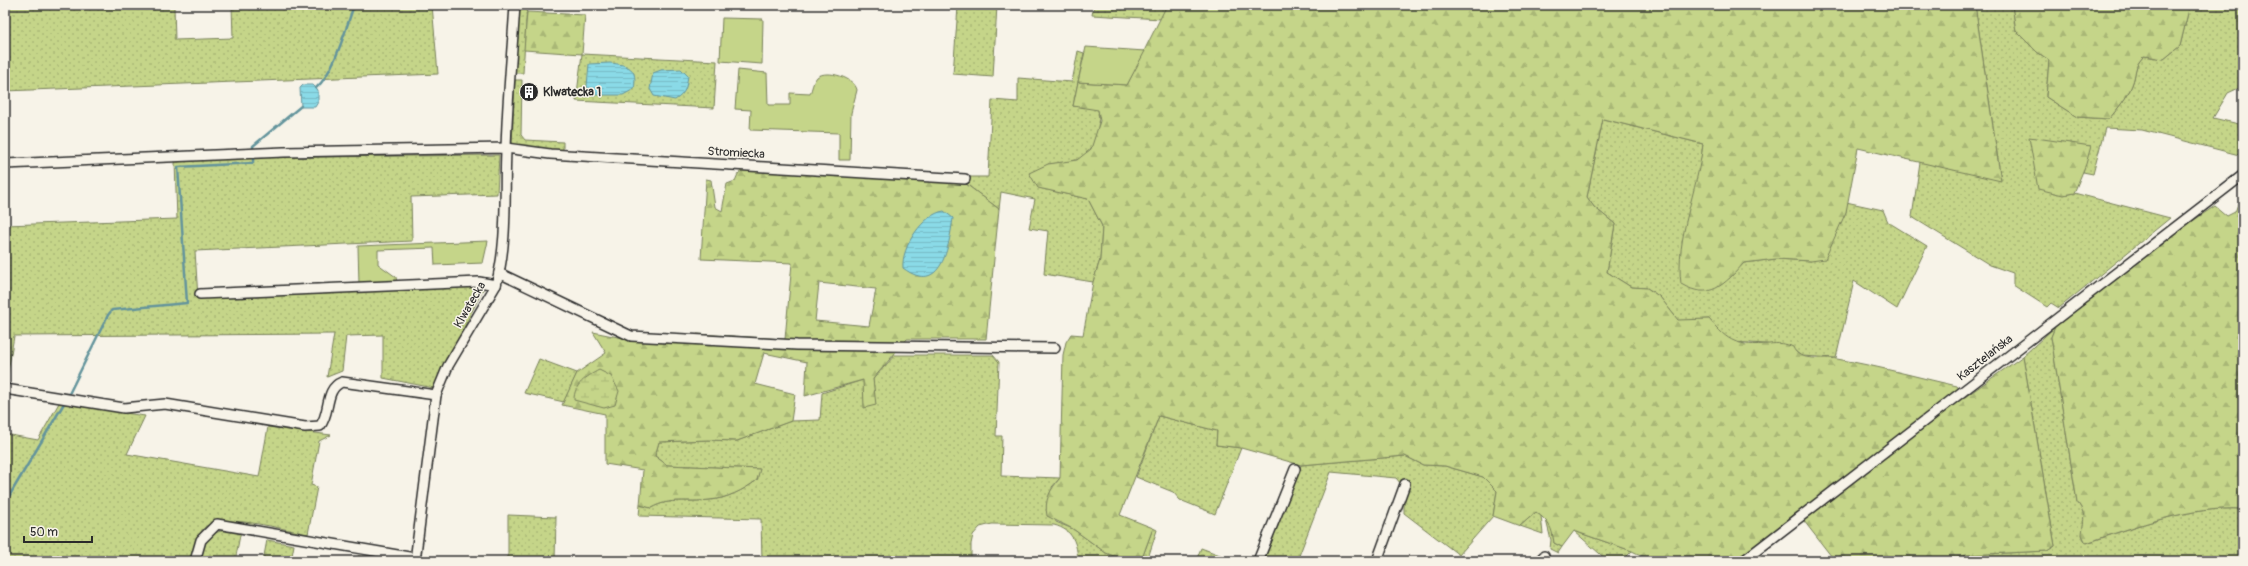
<svg xmlns="http://www.w3.org/2000/svg" width="2248" height="566" font-family="Pangolin,sans-serif">
	<style>
		.grass { fill: url(#grass-dots); stroke: #78805a }
		.forest { fill: url(#forest-firs); stroke: #78805a; fill-rule: evenodd }
		.wetland { fill: url(#wetland-marsh); stroke: #78805a }
		.garden { fill: #c5d589; stroke: #78805a }
		.water { fill: url(#water-rules); stroke: #64949c }
		.lines { fill: none; stroke-linecap: round; stroke-linejoin: round }
		.stream { stroke: #64949c; stroke-width: 2.5 }
		.minor-casing { stroke: #2b2b2b; stroke-width: 12 }
		.minor { stroke: #f7f3e8; stroke-width: 9 }
		.labels { text-anchor: middle; dominant-baseline: central; stroke-width: 3; stroke-linejoin: round; paint-order: stroke }
		.poi-label { font-size: 12px; font-weight: bold; fill: #2b2b2b; stroke: #f7f3e8; text-anchor: start }
		.street-label { font-size: 12px; fill: #2b2b2b; stroke: #f7f3e8 }
	</style>
	<defs>
		<pattern id="grass-dots" width="8" height="8" patternUnits="userSpaceOnUse"><rect width="8" height="8" fill="#c5d589"/><path d="M2 2h.1M6 6h.1" fill="none" stroke="#a9b776" stroke-width="1.8" stroke-linecap="round"/></pattern>
		<pattern id="forest-firs" width="22" height="20" patternUnits="userSpaceOnUse"><rect width="22" height="20" fill="#c5d589"/><path d="M5 1l3.5 6h-7zM16 11l3.5 6h-7z" fill="#a9b776"/></pattern>
		<pattern id="wetland-marsh" width="20" height="14" patternUnits="userSpaceOnUse"><rect width="20" height="14" fill="#c5d589"/><path d="M1 5h8M5 5V1M11 12h8M15 12V8" fill="none" stroke="#a9b776"/></pattern>
		<pattern id="water-rules" width="6" height="5" patternUnits="userSpaceOnUse"><rect width="6" height="5" fill="#8adae7"/><path d="M0 2.5h6" fill="none" stroke="#77bbc6"/></pattern>
	</defs>
	<rect width="100%" height="100%" fill="#f7f3e8"/>
	<filter id="ink" filterUnits="userSpaceOnUse"><feTurbulence type="fractalNoise" baseFrequency=".025" numOctaves="2"/><feDisplacementMap in="SourceGraphic" scale="8" xChannelSelector="R" yChannelSelector="G"/><feConvolveMatrix kernelMatrix="1 2 1 2 8 2 1 2 1" color-interpolation-filters="sRGB"/></filter>
	<g filter="url(#ink)">
		<g class="grass">
			<polygon points="5,5 98,5 98,9 174,7 175,40 233,38 232,5 432,5 438,74 5,91"/>
			<polygon points="522,5 527,5 523,73 515,73 518,11 521,11"/>
			<polygon points="951,5 997,5 993,77 953,74 958,7"/>
			<polygon points="1094,5 1167,5 1161,19 1092,15"/>
			<path d="M1975,5H2012L2016,31L2037,52L2049,60L2046,97L2077,117L2109,119C2118,108 2127,98 2132,85C2137,72 2133,67 2144,56L2164,59L2180,46L2189,9L2179,5H2243V86L2228,93L2213,118L2243,125V156L2142,130L2105,128L2093,174L2083,172L2090,146L2053,142L2036,138L2063,195L2074,193L2170,218L2059,308L2051,303L2047,307L2013,285V273L1990,265L1912,217L1920,162L2001,180Z"/>
			<path d="M1078,51L1084,53L1073,106L1098,109C1101,126 1095,155 1076,160C1067,163 1057,163 1048,164L1039,188L1088,199L1102,226L1100,260L1093,282L1044,274L1048,231L1029,228L1035,199L1001,192L999,209L966,184L969,177H988L992,100L1018,102V78L1072,82Z"/>
			<polygon points="582,54 717,61 714,108 576,101"/>
			<polygon points="515,80 522,80 521,135 525,140 563,142 563,151 514,146 512,143"/>
			<polygon points="1603,119 1703,144 1701,160 1729,279 1743,263 1776,259 1811,261 1846,212 1846,202 1883,210 1888,222 1927,246 1897,309 1854,281 1836,358 1801,356 1795,351 1766,344 1733,342 1719,332 1709,319 1678,321 1660,297 1647,288 1631,287 1607,272 1615,224 1594,207 1587,197"/>
			<polygon points="499,155 497,194 411,197 412,241 195,251 198,298 477,285 484,287 434,388 383,378 383,335 346,336 342,371 327,377 334,334 14,336 5,389 5,225 177,219 175,162 227,158"/>
			<path d="M2055,327L2051,337L2077,502C2091,520 2079,523 2084,540L2087,543C2137,526 2190,506 2243,509V561H1942L1966,555L2047,551L2055,546L2023,356Z"/>
			<path d="M895,355H993L999,362L996,436H1002L1001,476L1060,478L1052,487L1056,522L1073,529L1106,553L1127,561H1078C1077,543 1073,530 1054,525L992,524L980,527L973,535L971,544V561H762L761,519L639,516L640,505L651,508C671,497 687,503 709,500C726,499 744,490 757,480L759,469L667,465L655,456L659,442L708,440L737,441L791,421L820,420L822,393L863,380L875,405L873,379Z"/>
			<polygon points="539,359 577,373 564,402 524,393"/>
			<path d="M59,403L145,416L127,454L259,477L268,427L331,435L319,441L311,485L317,487L308,534C286,530 222,512 205,527C196,536 194,549 192,561L5,560V434L38,440Z"/>
			<polygon points="1159,416 1217,431 1216,445 1241,448 1215,514 1180,500 1173,492 1136,477"/>
			<polygon points="1405,456 1423,465 1445,466 1483,477 1497,491 1493,516 1459,555 1404,513 1404,503 1396,497 1401,484 1396,478 1331,472 1297,561 1264,561 1301,465"/>
			<polygon points="1536,512 1541,516 1543,534 1520,526"/>
			<polygon points="508,515 556,517 555,561 508,561"/>
			<polygon points="1546,520 1552,529 1554,543 1562,547 1558,553 1550,549 1551,540"/>
			<polygon points="1153,528 1157,530 1147,561 1141,561"/>
			<path d="M241,530L235,561H199C204,532 214,530 241,530Z"/>
			<polygon points="1574,531 1632,551 1622,561 1608,561"/>
			<polygon points="267,540 294,545 291,561 263,561"/>
			<polygon points="1201,548 1236,561 1196,561"/>
			<polygon points="358,556 393,561 358,561"/>
		</g>
		<g class="forest">
			<path d="M1167,5H1975L2001,181L1858,148L1846,212L1825,259L1811,261L1776,259L1744,263C1724,285 1710,301 1681,284C1675,237 1698,190 1703,144L1603,119L1587,197L1594,207L1615,224L1607,272L1631,287L1647,288L1660,297L1678,320L1709,319C1729,343 1738,346 1769,344C1778,343 1785,343 1793,347C1799,363 1824,356 1837,359C1877,366 1917,377 1957,386L1965,397L2023,356L2055,546L2047,551L1966,555L1942,561H1835L1797,512L1737,561H1653L1632,551L1574,531L1562,547L1554,543C1552,527 1549,522 1536,512L1520,526L1493,516L1497,491L1483,477L1445,466L1423,465L1405,456L1301,465L1241,448L1216,445L1217,431L1159,416L1120,515L1153,528L1141,561H1127L1106,553L1073,529L1047,516C1044,500 1050,490 1060,478L1063,355L1066,342L1071,334L1083,335L1093,282L1100,260L1102,226L1088,199L1038,188L1029,173L1048,164L1077,160L1091,149L1100,121L1098,110L1073,106L1078,82L1127,85Z"/>
			<path d="M2012,5H2179L2189,9L2180,46L2164,59L2144,56C2133,67 2137,73 2132,85C2127,98 2118,108 2109,119L2077,117L2046,97L2049,60L2037,52L2016,31Z"/>
			<polygon points="527,12 585,15 582,54 524,50"/>
			<polygon points="2029,137 2091,146 2086,164 2074,193 2063,195 2038,189"/>
			<path d="M745,168L966,184L999,209L986,339H907L873,379L876,405L864,408L863,380L805,396L807,362L764,353L755,384L795,394L791,421L737,441L708,440L659,442L655,456L667,465L760,469L757,480C744,490 726,499 709,500C687,503 671,497 651,508L640,505L643,470L605,464V414L562,405L577,373L606,353L593,332L638,341L696,342L697,334L785,339L792,263L701,259L706,179L711,180L715,207L722,211L727,184L735,181L738,174ZM819,283L876,289L869,326L815,321Z"/>
			<path d="M2243,191V509C2190,506 2137,526 2086,543L2082,535C2083,521 2087,514 2077,502L2051,337L2055,327L2182,228L2215,206L2227,216L2235,212Z"/>
		</g>
		<path class="wetland" d="M599,370L611,376L619,391L615,405L604,408L574,400C574,384 586,377 599,370Z"/>
		<g class="garden">
			<polygon points="722,18 763,19 762,64 720,61"/>
			<polygon points="1086,47 1145,51 1127,85 1078,82"/>
			<path d="M738,70L767,73L768,105H790V93L810,94C812,89 813,81 817,77C827,69 855,78 857,90L851,113L850,160H839V133L750,130L751,110L735,109Z"/>
			<polygon points="488,241 483,263 435,265 434,248 378,250 378,264 396,277 397,283 359,284 358,246"/>
		</g>
		<g class="water">
			<path d="M610,63C629,65 638,68 634,89L623,95H589L587,86L589,64Z"/>
			<path d="M681,69L688,76C686,88 686,93 675,100L654,96L650,89L653,73L661,70Z"/>
			<polygon points="303,85 313,85 318,90 318,102 315,107 301,107 300,88"/>
			<path d="M944,211L953,218C949,245 942,297 903,268C901,247 923,214 944,211Z"/>
		</g>
		<g class="lines">
			<g class="stream">
				<path d="M316,88C334,73 346,28 354,5"/>
				<polyline points="253,151 253,146 301,106"/>
				<polyline points="68,396 108,315 112,310 187,303 178,167 253,163 253,156"/>
				<polyline points="5,503 66,400"/>
			</g>
			<defs>
				<g id="minor">
					<polyline points="5,164 284,152 506,148 550,154 965,179"/>
					<polyline points="499,273 631,336 797,345 1055,348"/>
					<polyline points="200,294 479,282 496,285"/>
					<path d="M5,389L124,408L165,404L305,427L320,426C331,413 324,389 342,382L436,395"/>
					<polyline points="195,561 201,540 217,524 415,558"/>
					<path d="M415,561L436,395L448,366L496,285C508,242 504,195 506,151C507,102 512,54 515,5"/>
					<polyline points="1258,561 1295,469"/>
					<polyline points="1377,561 1405,484"/>
					<polyline points="1539,561 1544,556"/>
					<polyline points="1743,561 2243,175"/>
				</g>
			</defs>
			<use href="#minor" class="minor-casing"/>
			<use href="#minor" class="minor"/>
		</g>
	</g>
	<defs>
		<symbol id="building-disc" viewBox="-11 -11 22 22"><circle r="9.5" fill="#2b2b2b" stroke="#f7f3e8"/><path d="M-4-6H4V6H1V3H-1V6H-4ZM-2.5-4.3h1.7v1.8h-1.7ZM.8-4.3h1.7v1.8H.8ZM-2.5-1h1.7V.8h-1.7ZM.8-1h1.7V.8H.8Z" fill="#fff"/></symbol>
	</defs>
	<g fill-rule="evenodd">
		<use href="#building-disc" x="518" y="81" width="22" height="22"/>
	</g>
	<g class="labels">
		<g class="poi-label">
			<text x="543" y="92">Klwatecka 1</text>
		</g>
		<g class="street-label">
			<text transform="translate(736 153) rotate(3)">Stromiecka</text>
			<text transform="translate(470 305) rotate(-60)">Klwatecka</text>
			<text transform="translate(1985 358) rotate(-38)">Kasztelańska</text>
		</g>
	</g>
	<rect width="2248" height="566" fill="none" stroke="#f7f3e8" stroke-width="20"/>
	<rect x="10" y="10" width="2228" height="546" fill="none" stroke="#2b2b2b" stroke-width="1.5" filter="url(#ink)"/>
	<path d="M24 536v6h68v-6" fill="none" stroke="#2b2b2b" stroke-width="2"/>
	<text x="30" y="536" font-size="12" fill="#2b2b2b" stroke="#f7f3e8" stroke-width="3" paint-order="stroke">50 m</text>
</svg>
